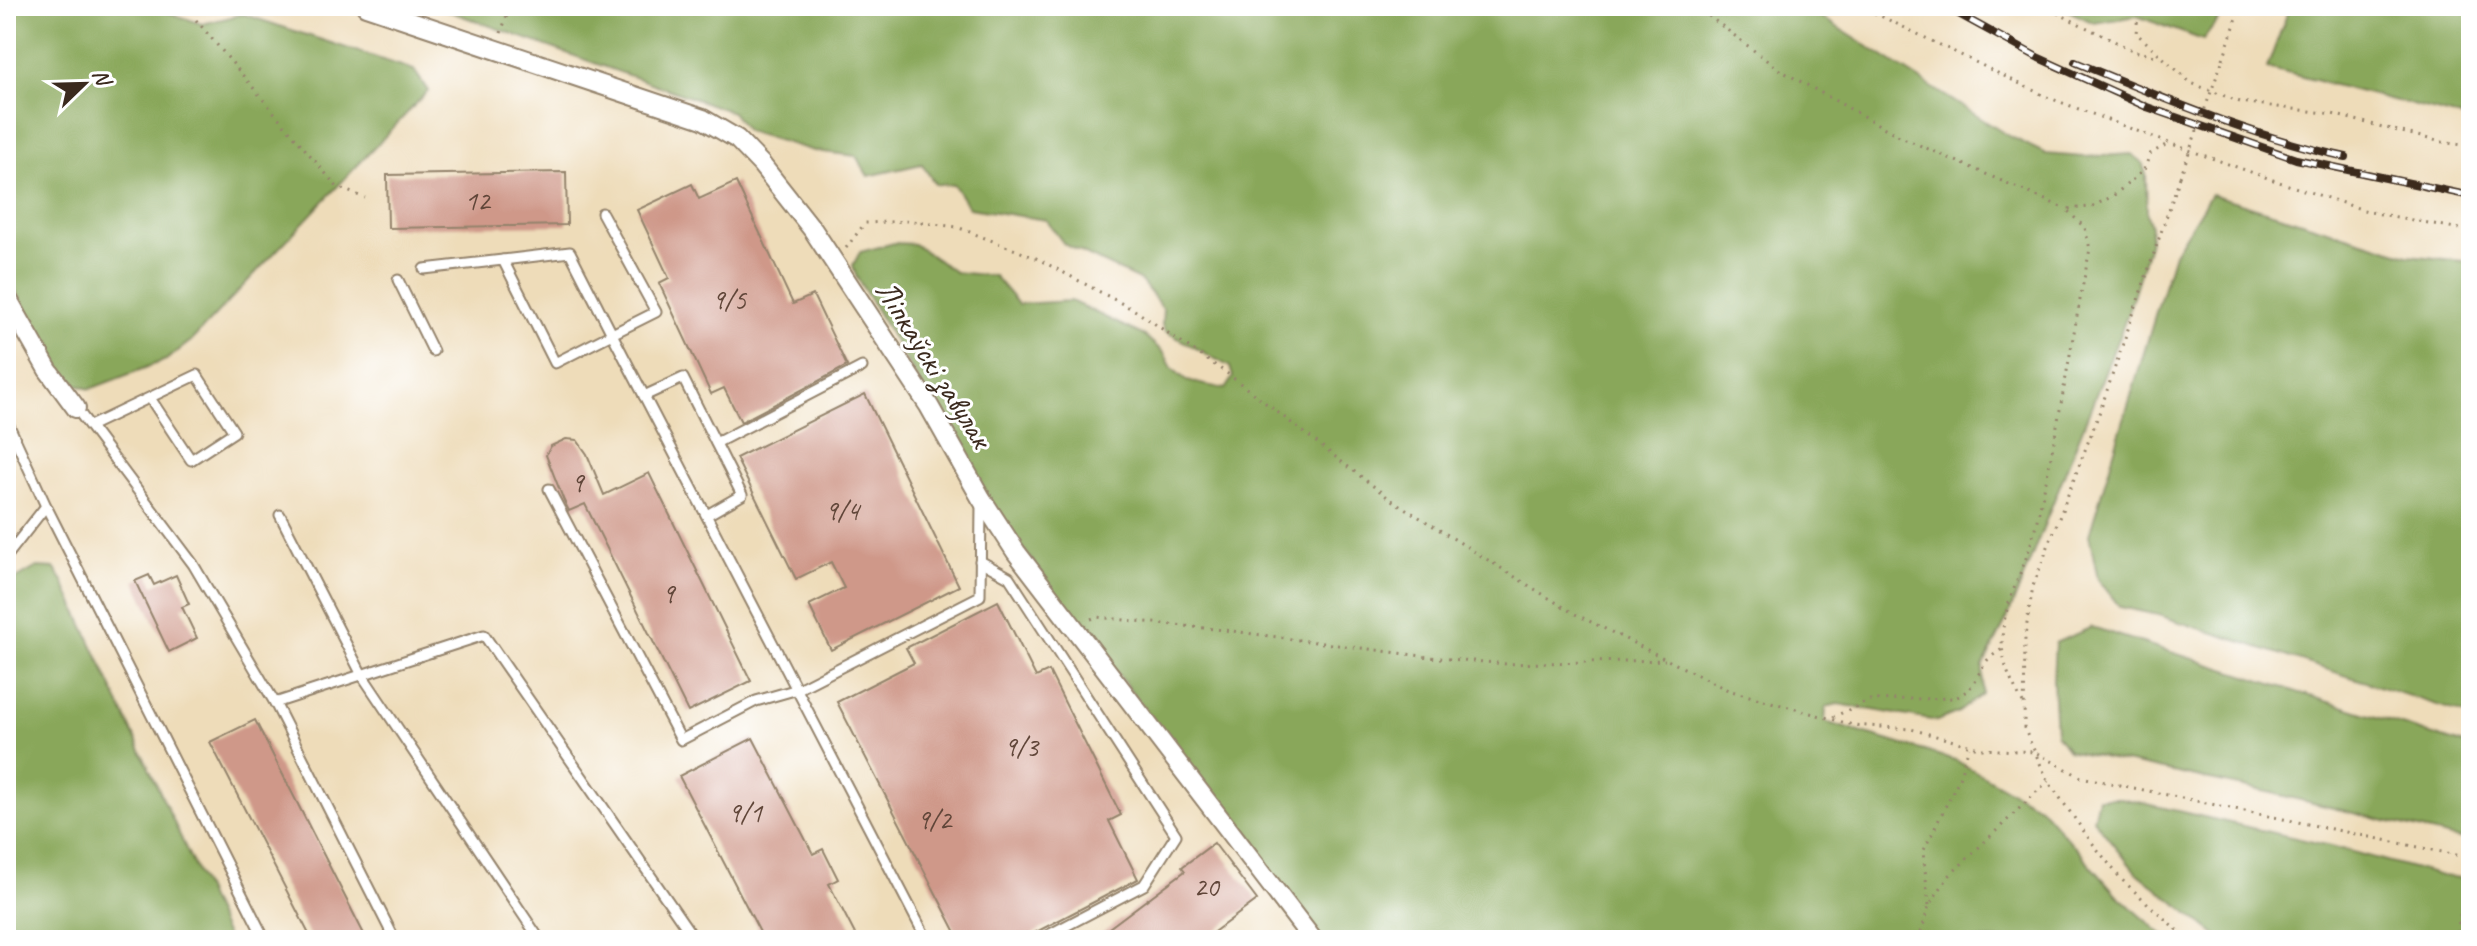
<svg xmlns="http://www.w3.org/2000/svg" width="2477" height="946" font-family="Caveat,sans-serif">
	<style>
		.forest { fill: #89a75a; stroke: #62683c; stroke-width: 2 }
		.building { fill: #cf9889 }
		.lines { fill: none; stroke-linecap: round; stroke-linejoin: round }
		.lane-casing { stroke: #94836c; stroke-width: 13 }
		.street-casing { stroke: #94836c; stroke-width: 22 }
		.path { stroke: #94836c; stroke-width: 3; stroke-dasharray: 2 6; stroke-linecap: butt }
		.lane { stroke: #fff; stroke-width: 9 }
		.street { stroke: #fff; stroke-width: 18 }
		.rail-casing { stroke: #3b2a1e; stroke-width: 8 }
		.rail { stroke: #fff; stroke-width: 5; stroke-dasharray: 15; stroke-linecap: butt }
		.path-bridge { stroke: #94836c; stroke-width: 3; stroke-dasharray: 2 6; stroke-linecap: butt }
		.labels { text-anchor: middle; dominant-baseline: central; stroke-width: 6; stroke-linejoin: round; paint-order: stroke }
		.number-label { font-size: 28px; fill: #604639 }
		.street-label { font-size: 32px; fill: #3b2a1e; stroke: #fff }
	</style>
	<rect width="100%" height="100%" fill="#fff"/>
	<filter id="ink" filterUnits="userSpaceOnUse"><feTurbulence type="fractalNoise" baseFrequency=".0125" numOctaves="2"/><feDisplacementMap in="SourceGraphic" scale="16" xChannelSelector="R" yChannelSelector="G"/><feConvolveMatrix kernelMatrix="1 2 1 2 8 2 1 2 1" color-interpolation-filters="sRGB"/></filter>
	<filter id="wash" filterUnits="userSpaceOnUse"><feTurbulence type="fractalNoise" baseFrequency=".006" numOctaves="4" result="noise"/><feDisplacementMap in="SourceGraphic" scale="32" xChannelSelector="R" yChannelSelector="G"/><feGaussianBlur stdDeviation="1.8" result="paint"/><feColorMatrix in="noise" values="0 0 0 0 0 0 0 0 0 0 0 0 0 0 0 0 0 1.4 0 .05"/><feComposite in="paint" operator="in"/></filter>
	<g filter="url(#wash)">
		<rect width="100%" height="100%" fill="#eedcb9"/>
		<g class="forest">
			<polygon points="6,6 150,6 202,24 243,14 414,70 428,91 191,341 166,360 90,389 76,385 57,366 6,273"/>
			<polygon points="434,6 1804,6 2007,135 2046,154 2084,157 2132,154 2142,162 2146,175 2147,215 2151,226 2149,244 2127,316 2007,619 1983,666 1982,694 1959,712 1937,721 1838,704 1826,707 1825,722 1955,760 2041,808 2117,895 2169,940 1319,940 999,517 856,276 853,265 860,252 894,243 914,244 955,272 994,276 1018,304 1071,301 1145,336 1164,353 1172,368 1187,381 1225,389 1233,377 1230,367 1165,331 1162,325 1163,309 1141,281 1064,244 1046,220 969,208 954,185 935,184 922,164 868,176 856,156 814,151 746,131 732,112"/>
			<polygon points="2058,6 2224,6 2219,19 2203,40 2137,16 2094,23"/>
			<polygon points="2290,6 2471,6 2471,120 2267,68"/>
			<polygon points="2211,194 2408,255 2471,262 2471,716 2158,615 2120,607 2098,579 2089,535 2174,253"/>
			<polygon points="37,567 54,568 63,581 228,940 6,940 6,585"/>
			<polygon points="2092,627 2471,747 2471,842 2272,793 2068,750 2056,734 2053,681 2055,643"/>
			<polygon points="2098,798 2121,798 2331,846 2442,876 2471,879 2471,940 2223,940 2135,871 2093,819"/>
		</g>
		<g id="blocks">
			<g class="building">
				<polygon points="566,172 567,225 388,228 387,175"/>
				<polygon points="736,182 793,304 813,295 847,366 741,422 724,388 711,394 659,283 669,278 637,210 692,184 699,199"/>
				<polygon points="865,394 959,586 831,650 809,605 844,588 831,562 796,579 736,458"/>
				<polygon points="566,439 577,440 587,454 604,495 649,473 751,681 688,712 585,504 569,511 564,501 546,455 551,446"/>
				<polygon points="149,575 154,585 176,575 189,604 182,607 197,638 169,652 135,581"/>
				<polygon points="998,601 1036,677 1049,671 1121,815 1109,821 1138,879 1021,940 960,940 837,702 914,663 906,648"/>
				<polygon points="255,720 367,940 312,940 210,742"/>
				<polygon points="753,738 813,854 823,849 838,879 829,884 858,940 764,940 679,776"/>
				<polygon points="1214,843 1257,900 1203,940 1093,940 1185,871 1182,867"/>
			</g>
		</g>
	</g>
	<g filter="url(#ink)">
		<use href="#blocks" fill-opacity="0" stroke="#94836c" stroke-width="2"/>
		<g class="lines">
			<defs>
				<g id="lane">
					<polyline points="201,6 208,6"/>
					<polyline points="503,260 570,252 612,334 656,312 602,213"/>
					<polyline points="424,269 503,260 555,363 612,334 927,940"/>
					<polyline points="398,280 433,351"/>
					<polyline points="644,396 683,378 742,495 707,515"/>
					<polyline points="76,408 193,564 275,703 395,940"/>
					<polyline points="6,419 46,506 265,940"/>
					<polyline points="90,426 197,375 234,432 191,460 150,398"/>
					<polyline points="716,443 862,367"/>
					<polyline points="549,489 681,740 756,701 798,689 980,596 981,505"/>
					<polyline points="280,515 362,675 540,940"/>
					<polyline points="6,557 46,506"/>
					<polyline points="980,561 1009,577 1176,835 1144,885 1039,940"/>
					<polyline points="275,703 484,635 695,940"/>
				</g>
				<g id="street">
					<polyline points="366,6 703,119 737,139 761,164 813,230 929,406 981,498 1016,552 1313,940"/>
					<polyline points="6,296 48,370 76,408"/>
				</g>
			</defs>
			<use href="#lane" class="lane-casing"/>
			<use href="#street" class="street-casing"/>
			<g class="path">
				<polyline points="1696,6 1778,69 1901,137 2066,209"/>
				<polyline points="1860,6 2047,97 2169,143 2276,181 2370,212 2471,231"/>
				<polyline points="2043,6 2134,51 2160,57"/>
				<polyline points="2139,6 2136,33 2191,83 2240,102 2332,114 2441,142 2471,146"/>
				<polyline points="196,20 337,187 365,198"/>
				<polyline points="501,33 510,6"/>
				<polyline points="2223,59 2241,6"/>
				<polyline points="2180,177 2100,411 2033,586 2025,636 2024,728 2048,781 2090,840 2121,879 2188,940"/>
				<polyline points="846,248 865,223 912,221 957,227 1036,258 1136,311 1228,374 1390,499 1573,613 1728,690 1853,725 1911,729 1982,749 2035,752 2081,777 2471,858"/>
				<polyline points="1091,619 1096,617 1224,630 1429,657 1506,664 1665,660"/>
				<path d="M2023,703C2009,679 1999,658 2003,629C2007,596 2025,568 2033,536C2057,442 2070,345 2090,249L2085,228L2066,209L2091,207L2113,196L2144,170L2150,154L2169,143"/>
				<path d="M1833,717L1870,700L1955,698C1976,688 1974,679 1986,662C1989,657 1997,653 2002,649"/>
				<polyline points="1929,905 1923,852 1958,781 1969,747"/>
				<polyline points="1919,940 1929,905 1949,876 2048,781"/>
				<polyline points="2456,940 2469,858"/>
			</g>
			<use href="#lane" class="lane"/>
			<use href="#street" class="street"/>
			<defs>
				<g id="rail">
					<polyline points="1944,6 2039,58 2147,107 2296,159 2471,196"/>
					<path d="M2075,62C2163,98 2253,137 2346,157"/>
				</g>
			</defs>
			<use href="#rail" class="rail-casing"/>
			<use href="#rail" class="rail"/>
			<polyline class="path-bridge" points="2180,177 2223,59"/>
		</g>
	</g>
	<g class="labels">
		<g class="number-label">
			<text x="477" y="200">12</text>
			<text x="729" y="299">9/5</text>
			<text x="577" y="482">9</text>
			<text x="842" y="510">9/4</text>
			<text x="668" y="593">9</text>
			<text x="1021" y="746">9/3</text>
			<text x="745" y="812">9/1</text>
			<text x="934" y="819">9/2</text>
			<text x="1206" y="886">20</text>
		</g>
		<g class="street-label">
			<text transform="translate(934 364) rotate(58)">Ліпкаўскі завулак</text>
		</g>
	</g>
	<rect width="2477" height="946" fill="none" stroke="#fff" stroke-width="32"/>
	<g transform="translate(84 84) rotate(67)" stroke="#ffffff" stroke-width="6" paint-order="stroke">
	<path d="M0-6L14 30L0 20L-14 30Z" fill="#3b2a1e"/>
	<text y="-12" font-size="22" font-weight="bold" text-anchor="middle" fill="#3b2a1e">N</text>
	</g>
</svg>
